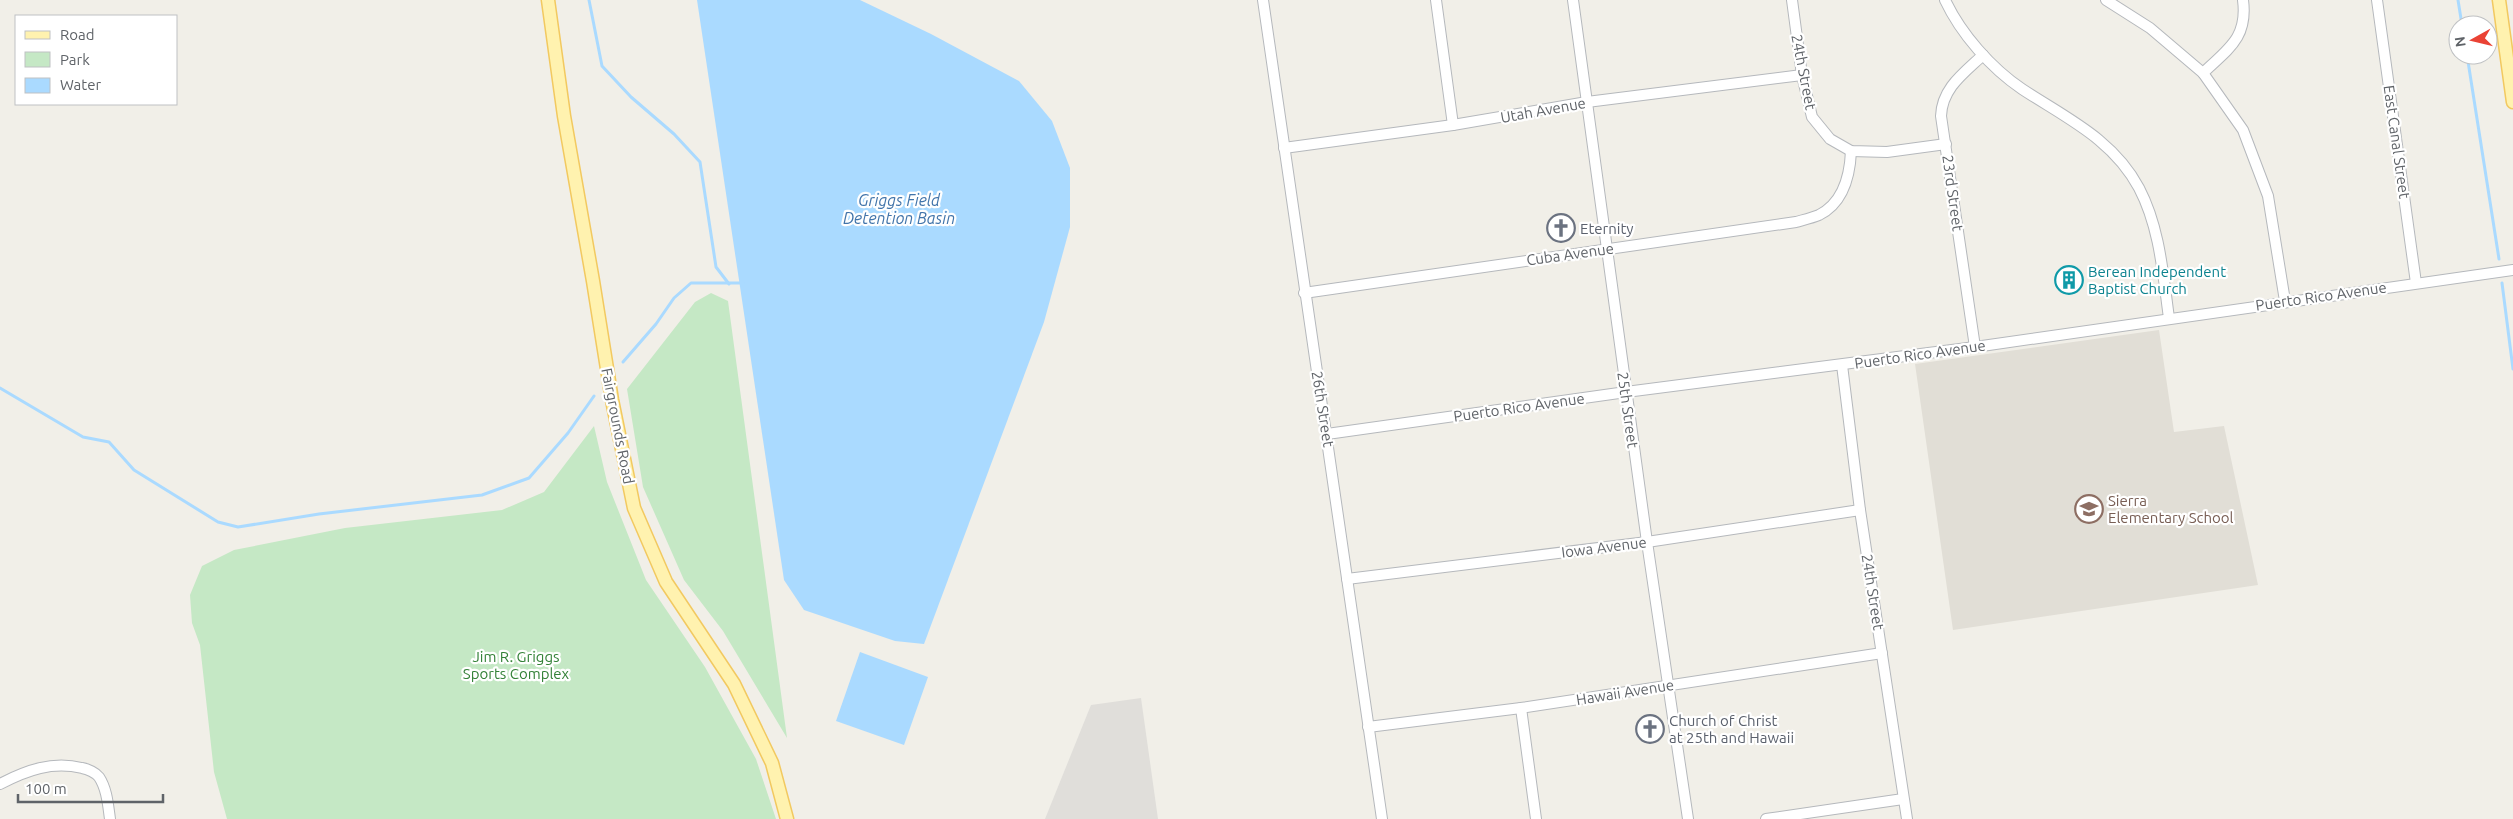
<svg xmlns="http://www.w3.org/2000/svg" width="2513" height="819" font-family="Ubuntu,sans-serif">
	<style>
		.industrial { fill: #e0deda }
		.education { fill: #e1ded6 }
		.green { fill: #c5e8c5 }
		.water { fill: #aadaff }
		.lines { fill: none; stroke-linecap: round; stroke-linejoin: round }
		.stream { stroke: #aadaff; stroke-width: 3 }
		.minor-casing { stroke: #b5b8bc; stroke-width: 12 }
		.major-casing { stroke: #f2c960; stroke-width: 15 }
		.minor { stroke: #fff; stroke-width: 10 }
		.major { stroke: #fff2af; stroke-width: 12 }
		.labels { text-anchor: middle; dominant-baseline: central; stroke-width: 4.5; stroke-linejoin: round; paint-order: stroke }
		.street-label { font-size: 15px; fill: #5f6368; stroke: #fff }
		.worship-label { font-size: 15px; fill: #5b616d; stroke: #fff; text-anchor: start }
		.culture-label { font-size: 15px; fill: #0d838f; stroke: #fff; text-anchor: start }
		.education-label { font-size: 15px; fill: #785e54; stroke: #fff; text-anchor: start }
		.park-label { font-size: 15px; fill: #348238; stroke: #fff }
		.water-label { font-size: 16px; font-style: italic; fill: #4174aa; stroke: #fff }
	</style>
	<rect width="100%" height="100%" fill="#f1efe8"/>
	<polygon class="industrial" points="1141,698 1158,819 1045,819 1091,705"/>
	<polygon class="education" points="2159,330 2174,432 2224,426 2258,585 1953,630 1915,364"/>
	<g class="green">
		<polygon points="711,293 728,301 787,738 723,631 684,580 643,487 627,389 695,302"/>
		<polygon points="594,426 607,482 646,580 705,667 756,759 776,819 227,819 214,772 200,645 192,623 190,595 202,566 234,550 345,528 502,510 544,492"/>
	</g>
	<g class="water">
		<polygon points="697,0 860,0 931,34 1019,81 1052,121 1070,168 1070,227 1044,322 924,644 895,641 804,610 784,580"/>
		<polygon points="860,652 928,677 904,745 836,721"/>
	</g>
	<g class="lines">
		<g class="stream">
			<polyline points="589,0 602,66 631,97 674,134 700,162 716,267 729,284"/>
			<polyline points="2458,0 2462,25"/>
			<polyline points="2467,55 2499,259"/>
			<polyline points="2502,283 2513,369"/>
			<polyline points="623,362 656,324 674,298 691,283 743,283"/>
			<polyline points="0,388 83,437 109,442 134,470 218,522 238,527 319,514 482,495 529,478 568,433 594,396"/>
		</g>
		<defs>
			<g id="minor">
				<polyline points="1263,0 1382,819"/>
				<polyline points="1436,0 1453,125"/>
				<polyline points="1573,0 1647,542 1688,819"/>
				<polyline points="1792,0 1802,75 1812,117 1830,139 1851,151 1887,152 1946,144"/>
				<path d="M1945,0C1961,34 1991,68 2022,89C2066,118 2113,139 2139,188C2160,228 2163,275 2169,318"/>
				<polyline points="2106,0 2150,28 2203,73 2243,130 2268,196 2285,301"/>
				<polyline points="2377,0 2416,283"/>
				<path d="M2203,73C2228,49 2248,38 2243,0"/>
				<polyline points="1284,148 1453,125 1587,102 1802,75"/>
				<path d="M1304,293L1796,222C1803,220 1812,218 1819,215C1843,203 1850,175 1851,151"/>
				<path d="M1975,347L1941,116C1942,88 1964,73 1983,55"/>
				<polyline points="1842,365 1860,510 1907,819"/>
				<polyline points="1327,434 1626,392 1975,347 2513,270"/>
				<polyline points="1347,579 1647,542 1860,510"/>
				<polyline points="1521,708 1536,819"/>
				<polyline points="1368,727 1521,708 1882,653"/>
				<path d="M0,784C27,770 52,761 82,768C88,769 96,773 99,777C107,789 108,805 110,819"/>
				<polyline points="1766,819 1903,799"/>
			</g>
			<g id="major">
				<polyline points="548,0 564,116 593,281 612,400 634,508 666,582 734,684 772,763 787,819"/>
				<polyline points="2499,0 2513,102"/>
			</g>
		</defs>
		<use href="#minor" class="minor-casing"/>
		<use href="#major" class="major-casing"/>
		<use href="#minor" class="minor"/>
		<use href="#major" class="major"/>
	</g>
	<defs>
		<symbol id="church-ring" viewBox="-11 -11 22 22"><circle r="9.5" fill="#fff" stroke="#6b7280" stroke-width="1.5"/><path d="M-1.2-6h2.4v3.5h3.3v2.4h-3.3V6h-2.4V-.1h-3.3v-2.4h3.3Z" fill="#6b7280"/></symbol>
		<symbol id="building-ring" viewBox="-11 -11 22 22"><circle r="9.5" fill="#fff" stroke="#0f9aa8" stroke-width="1.5"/><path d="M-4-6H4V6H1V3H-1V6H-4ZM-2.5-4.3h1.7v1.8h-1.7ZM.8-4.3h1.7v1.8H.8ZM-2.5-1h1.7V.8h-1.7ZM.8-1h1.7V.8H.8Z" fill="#0f9aa8"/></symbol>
		<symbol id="school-ring" viewBox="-11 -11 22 22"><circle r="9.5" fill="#fff" stroke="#8d6e63" stroke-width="1.5"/><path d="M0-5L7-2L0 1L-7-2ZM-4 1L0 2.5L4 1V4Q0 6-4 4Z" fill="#8d6e63"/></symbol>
	</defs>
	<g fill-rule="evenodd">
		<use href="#church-ring" x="1545" y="212" width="32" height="32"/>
		<use href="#building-ring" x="2053" y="264" width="32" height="32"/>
		<use href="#school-ring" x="2073" y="493" width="32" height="32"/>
		<use href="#church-ring" x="1634" y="713" width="32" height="32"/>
	</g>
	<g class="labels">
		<g class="street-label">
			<text transform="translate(1804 72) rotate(79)">24th Street</text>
			<text transform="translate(1543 110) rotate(-10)">Utah Avenue</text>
			<text transform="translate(2397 142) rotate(82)">East Canal Street</text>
			<text transform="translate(1953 193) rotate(82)">23rd Street</text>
			<text transform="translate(1570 254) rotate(-8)">Cuba Avenue</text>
			<text transform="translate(2321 296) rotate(-8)">Puerto Rico Avenue</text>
			<text transform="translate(1920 354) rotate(-8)">Puerto Rico Avenue</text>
			<text transform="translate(1519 407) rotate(-8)">Puerto Rico Avenue</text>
			<text transform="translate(1323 409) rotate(81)">26th Street</text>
			<text transform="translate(1628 410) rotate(82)">25th Street</text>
			<text transform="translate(618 426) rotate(79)">Fairgrounds Road</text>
			<text transform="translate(1604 547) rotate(-7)">Iowa Avenue</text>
			<text transform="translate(1873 592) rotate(81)">24th Street</text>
			<text transform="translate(1625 692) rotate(-9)">Hawaii Avenue</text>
		</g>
		<g class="worship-label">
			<text x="1580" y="228">Eternity</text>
			<text x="1669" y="720">Church of Christ<tspan x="1669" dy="17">at 25th and Hawaii</tspan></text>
		</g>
		<g class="culture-label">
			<text x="2088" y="271">Berean Independent<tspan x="2088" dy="17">Baptist Church</tspan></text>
		</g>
		<g class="education-label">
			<text x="2108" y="500">Sierra<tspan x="2108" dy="17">Elementary School</tspan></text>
		</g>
		<g class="park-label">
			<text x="516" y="656">Jim R. Griggs<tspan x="516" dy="17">Sports Complex</tspan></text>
		</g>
		<g class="water-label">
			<text x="899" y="200">Griggs Field<tspan x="899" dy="18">Detention Basin</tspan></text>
		</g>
	</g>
	<rect x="15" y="15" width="162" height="90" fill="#ffffff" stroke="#bfc1c3"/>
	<rect x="25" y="31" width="25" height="8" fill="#fff2af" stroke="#bfc1c3"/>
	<text x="60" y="40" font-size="15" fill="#5f6368">Road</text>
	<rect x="25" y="52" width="25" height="15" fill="#c5e8c5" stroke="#bfc1c3"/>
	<text x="60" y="65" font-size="15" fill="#5f6368">Park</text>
	<rect x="25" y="78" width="25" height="15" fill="#aadaff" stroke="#bfc1c3"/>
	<text x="60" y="90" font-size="15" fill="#5f6368">Water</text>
	<g transform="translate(2473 40) rotate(262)"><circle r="24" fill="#ffffff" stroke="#bfc1c3"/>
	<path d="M0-4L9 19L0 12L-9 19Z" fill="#ea4335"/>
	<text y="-8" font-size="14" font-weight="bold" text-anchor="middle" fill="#5f6368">N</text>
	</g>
	<path d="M18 794v8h145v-8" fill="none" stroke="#5f6368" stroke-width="2.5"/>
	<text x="25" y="794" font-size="15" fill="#5f6368" stroke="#ffffff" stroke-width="4" paint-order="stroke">100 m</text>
</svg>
